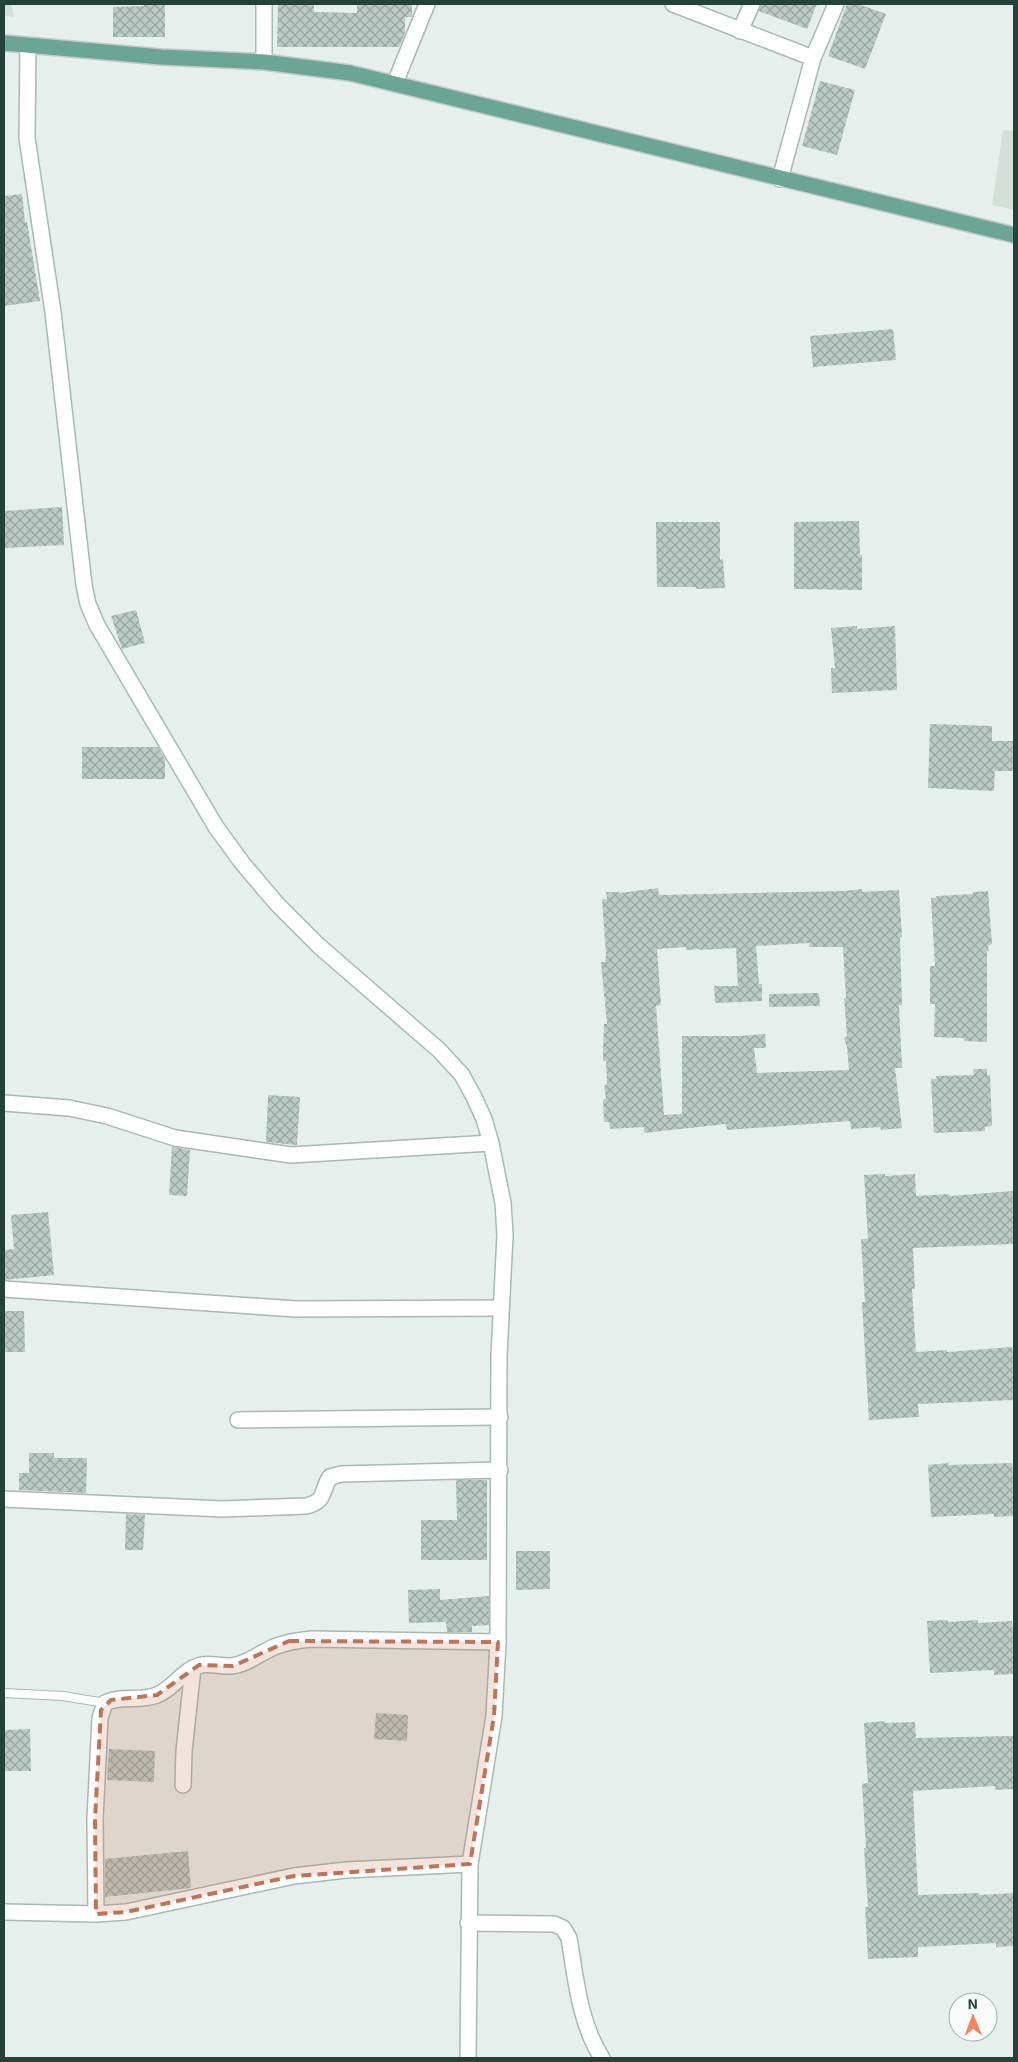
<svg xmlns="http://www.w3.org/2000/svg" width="1018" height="2062" font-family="'Exo 2',sans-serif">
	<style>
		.built { fill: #d4dfda }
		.building { fill: url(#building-cross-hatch); fill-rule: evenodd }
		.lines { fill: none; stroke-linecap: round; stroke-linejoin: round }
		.lane-casing { stroke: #a8b8b2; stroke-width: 10 }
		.street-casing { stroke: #a8b8b2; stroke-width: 18 }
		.secondary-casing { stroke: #a4bbb3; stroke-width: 18 }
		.primary-casing { stroke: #c2cac8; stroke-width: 18 }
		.lane { stroke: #fff; stroke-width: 8 }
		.street { stroke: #fff; stroke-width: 15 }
		.secondary { stroke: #fff; stroke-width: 15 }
		.primary { stroke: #6aa596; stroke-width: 15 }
		.marked { fill: #c07456; fill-opacity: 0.2; stroke: #c07456; stroke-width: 4; stroke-dasharray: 10 6; stroke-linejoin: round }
	</style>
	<defs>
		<pattern id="building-cross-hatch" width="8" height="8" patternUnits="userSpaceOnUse" patternTransform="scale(1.25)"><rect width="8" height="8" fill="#bbcac4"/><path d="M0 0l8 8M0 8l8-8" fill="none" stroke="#98a6a0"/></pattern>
	</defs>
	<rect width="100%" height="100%" fill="#e6efeb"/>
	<g class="built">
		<polygon points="4,4 11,4 14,17 4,16"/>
		<polygon points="1003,130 1014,131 1014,210 992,205"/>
	</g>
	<g class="building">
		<polygon points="144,4 165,4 165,37 113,37 113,7 144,6"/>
		<polygon points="278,4 314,4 314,12 357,13 357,4 412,4 412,17 405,17 405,33 399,47 277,47"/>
		<polygon points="761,4 817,4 807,29 759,11"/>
		<polygon points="847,4 858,4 886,14 865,69 828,56"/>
		<polygon points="820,81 855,90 837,155 802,146"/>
		<polygon points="22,194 25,222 27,222 40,301 4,306 4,196"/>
		<polygon points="893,329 896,360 813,367 810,336"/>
		<polygon points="62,507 64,545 4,548 4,511"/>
		<polygon points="859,521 860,555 862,555 862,590 794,589 794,522"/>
		<polygon points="656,522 720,522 720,560 723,559 725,588 696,589 696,587 657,587"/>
		<polygon points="136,610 145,643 122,649 111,616"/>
		<polygon points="857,626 857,629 895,626 897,690 832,693 831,668 835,668 831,628"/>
		<polygon points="930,724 992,726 992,741 1014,741 1014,771 995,771 994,791 928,788"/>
		<polygon points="82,747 158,747 165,759 165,779 82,779"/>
		<path d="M658,888L659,895L845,891L862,889V892L899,890L902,937L900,938L902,1005H899L902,1068H895L902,1128L881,1130L880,1127L851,1129L850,1121L727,1130L726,1124L644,1133V1127L610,1129L609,1122H604L603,1100L606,1098L604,1086L607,1084L606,1061H603V1051L604,1024H607L601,962H605L606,954L602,899H607L606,892H620V893ZM809,943V947H843L846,998H844L847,1036L844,1038L847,1047L849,1070L757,1073L754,1048H766L765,1034L740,1036H682V1114L664,1115L656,1006L661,1005L657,949L686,947V950L700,949V950L736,948L738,986H714L715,1003L762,1001V984H759L756,946Z"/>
		<polygon points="988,891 992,944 988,946 989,951 987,951 987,1042 964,1041 964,1038 934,1037 935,1004 930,1004 930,966 935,966 931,898 937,898 936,896 973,894 973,892"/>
		<polygon points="819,993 820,1006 769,1007 769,994"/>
		<polygon points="973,1069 987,1069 987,1075 990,1075 992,1126 985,1127 985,1131 934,1133 931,1079 937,1079 936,1076 974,1075"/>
		<polygon points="268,1095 300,1097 297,1145 266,1142"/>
		<polygon points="172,1147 190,1150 187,1196 169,1195"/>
		<polygon points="885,1174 885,1176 915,1174 916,1196 949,1194 950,1196 1013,1191 1014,1244 913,1248 915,1289 912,1289 916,1352 947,1350 947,1352 1012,1347 1014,1359 1014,1400 918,1404 919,1417 869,1420 862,1302 865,1302 861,1239 868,1239 864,1175"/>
		<polygon points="48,1212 54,1275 4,1280 4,1250 14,1249 11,1215"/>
		<polygon points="4,1311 24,1311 25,1352 4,1352"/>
		<polygon points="29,1453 54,1453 54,1458 87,1458 86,1493 19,1490 19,1473 29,1473"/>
		<polygon points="949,1463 949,1465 1012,1463 1013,1475 1014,1475 1014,1516 994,1517 994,1514 931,1517 928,1465"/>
		<polygon points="456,1480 487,1480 487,1560 421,1560 421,1520 457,1520"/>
		<polygon points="126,1514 145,1515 143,1550 125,1550"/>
		<polygon points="516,1551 550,1551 550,1589 516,1590"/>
		<polygon points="440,1589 440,1600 489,1596 489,1625 472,1626 472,1632 447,1632 446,1622 409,1623 408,1590"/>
		<polygon points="948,1620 948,1622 978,1620 978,1623 1012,1621 1013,1633 1014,1633 1014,1674 994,1675 994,1670 930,1673 927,1621"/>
		<polygon points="376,1713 408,1715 407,1741 374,1739"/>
		<polygon points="885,1721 885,1723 915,1722 916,1738 1013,1736 1014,1789 995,1790 995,1786 913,1791 918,1895 979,1893 979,1895 1014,1893 1014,1946 996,1947 996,1943 918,1947 918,1957 868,1959 865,1907 868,1907 864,1848 866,1848 862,1784 868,1783 864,1723"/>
		<polygon points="30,1729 31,1771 4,1771 4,1730"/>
		<polygon points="109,1749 155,1751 154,1782 107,1780"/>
		<polygon points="188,1851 191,1888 105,1897 105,1859"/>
	</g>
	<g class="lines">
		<defs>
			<polyline id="lane" points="4,1693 63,1696 105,1703"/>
			<g id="street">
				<polyline points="673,4 813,58"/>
				<polyline points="740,31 752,4"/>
				<polyline points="264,62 264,4"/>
				<polyline points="395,83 427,4"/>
				<polyline points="780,179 813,58 836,4"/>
				<polyline points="4,1103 69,1108 107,1116 175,1138 291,1155 491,1143"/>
				<polyline points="4,1289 296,1309 500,1308"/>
				<polyline points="238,1420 500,1417"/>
				<path d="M4,1499L223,1509L306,1506C327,1501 320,1492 330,1477L341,1474L500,1470"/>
				<polyline points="183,1785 184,1751 193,1668"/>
				<polyline points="4,1912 96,1914 126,1912 294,1876 346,1870 470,1864"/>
				<path d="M96,1914L95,1819L100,1718L105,1703C121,1695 140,1702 157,1695C173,1689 182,1671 198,1666C208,1662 221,1667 232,1666C248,1664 260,1653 274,1647C287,1642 298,1640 312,1639L498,1642"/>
				<path d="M468,1923L554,1924L563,1928L569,1938C576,1979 579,2022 602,2058"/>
			</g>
			<polyline id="secondary" points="28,46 27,138 53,312 84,585 88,604 97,625 216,827 243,864 277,904 319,946 439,1050 462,1075 474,1097 484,1119 491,1143 503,1203 505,1235 499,1356 498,1642 494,1716 470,1864 468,2058"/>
			<polyline id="primary" points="4,43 161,57 264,62 350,73 1014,235"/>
		</defs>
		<use href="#lane" class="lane-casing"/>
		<use href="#street" class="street-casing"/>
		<use href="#secondary" class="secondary-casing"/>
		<use href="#primary" class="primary-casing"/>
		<use href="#lane" class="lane"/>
		<use href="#street" class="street"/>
		<use href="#secondary" class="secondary"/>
		<use href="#primary" class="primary"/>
	</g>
	<path class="marked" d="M289,1641L498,1642L494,1716L470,1864L294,1876L126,1912L96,1914L95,1819L101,1710L111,1700L157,1695L199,1665L233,1666Z"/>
	<rect width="1018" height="2062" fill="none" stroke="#24423a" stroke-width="10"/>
	<g transform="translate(973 2017) rotate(359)"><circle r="24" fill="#f7fbf9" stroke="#a3b1ad"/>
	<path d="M0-4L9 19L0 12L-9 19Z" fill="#f4845f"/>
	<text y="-8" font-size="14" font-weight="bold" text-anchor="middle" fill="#24423a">N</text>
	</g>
</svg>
